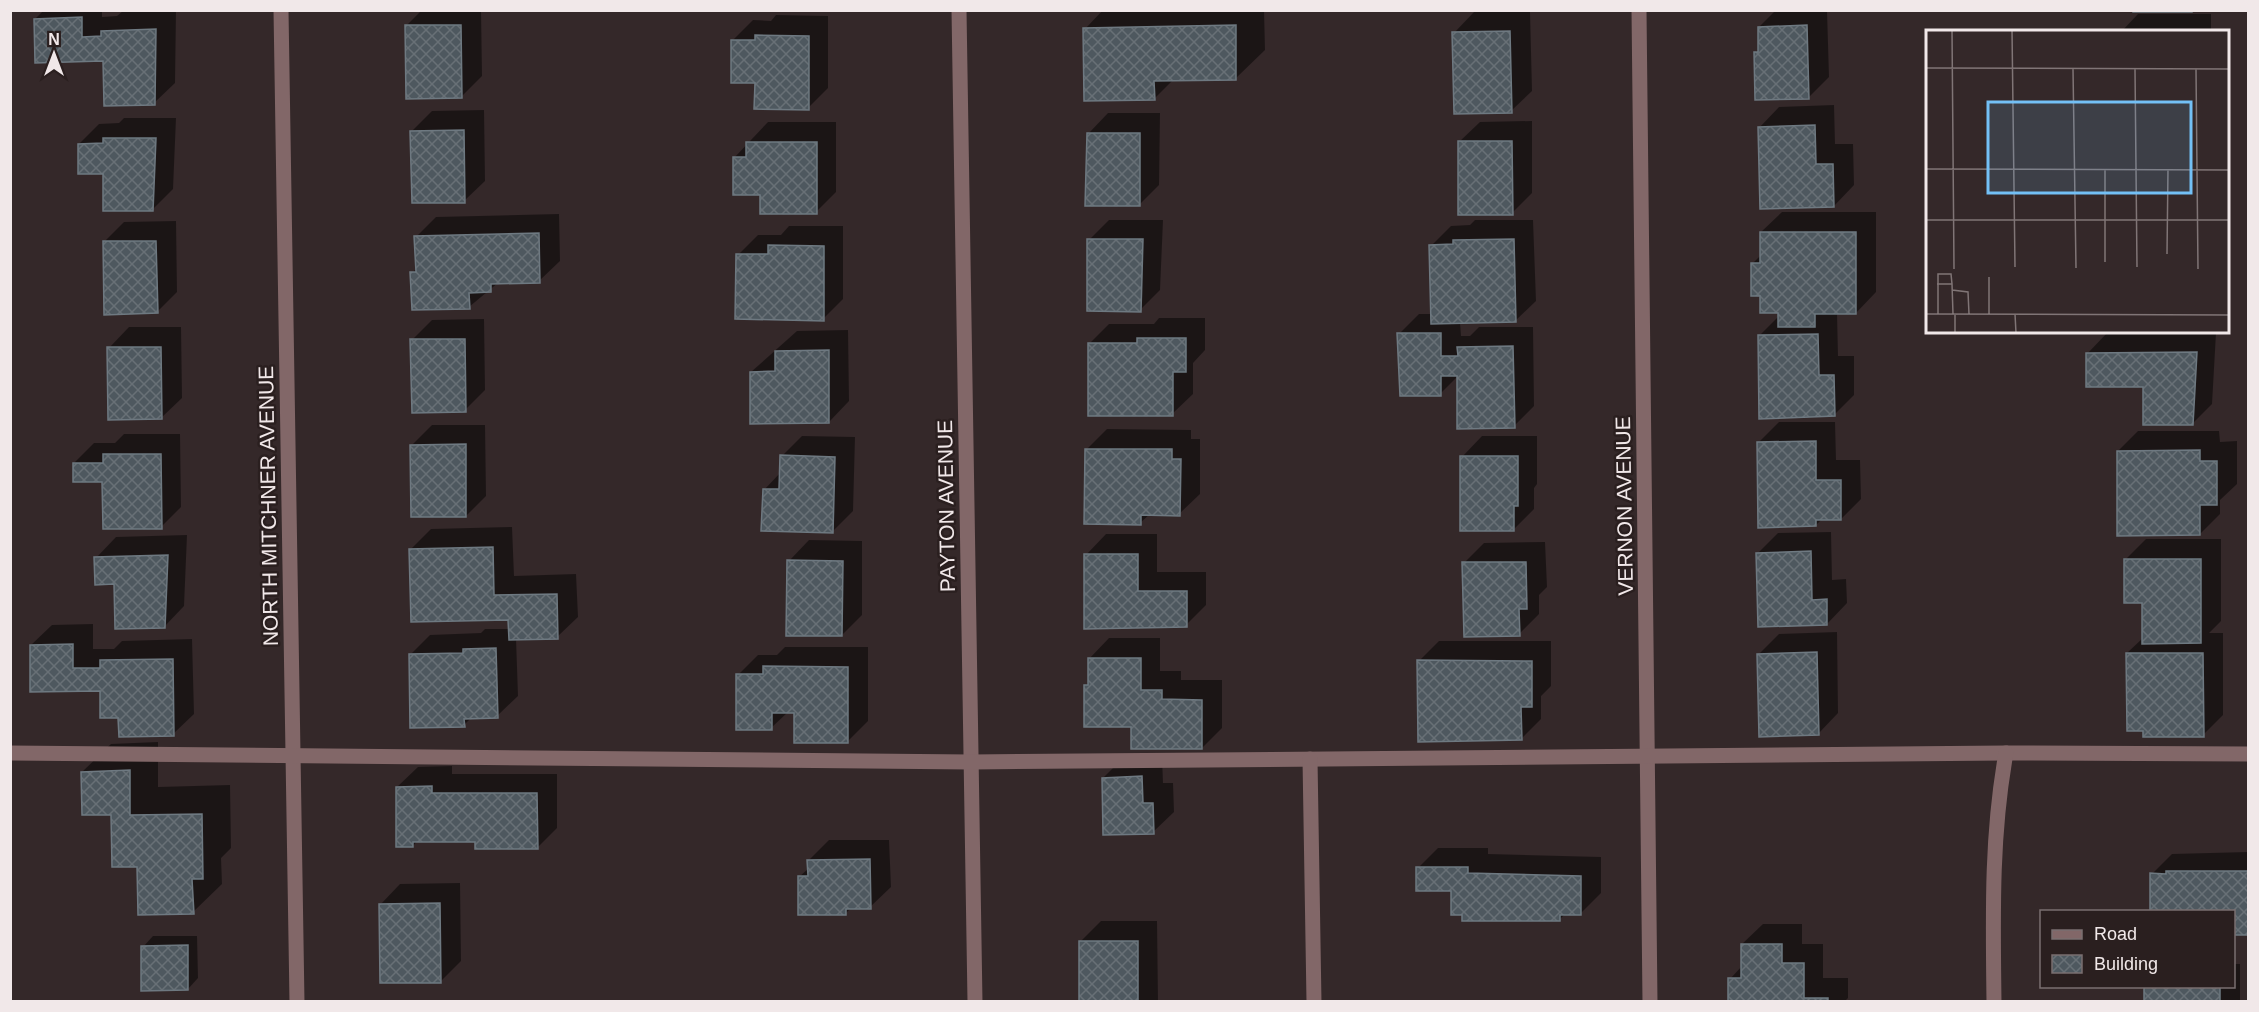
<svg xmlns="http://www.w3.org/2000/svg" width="2259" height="1012" font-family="Helvetica,sans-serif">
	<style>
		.shadow { fill: #0007 }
		.building { fill: url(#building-cross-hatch); stroke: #6e7981; stroke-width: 1.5 }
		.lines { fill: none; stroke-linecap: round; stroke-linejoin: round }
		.minor { stroke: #826768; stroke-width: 15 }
		.labels { text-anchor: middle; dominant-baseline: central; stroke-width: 5; stroke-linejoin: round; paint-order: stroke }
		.street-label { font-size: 21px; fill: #f1e8e9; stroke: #2a1f1f }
		.inset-road { fill: none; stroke: #807576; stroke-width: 1.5 }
		.view { fill: #73c0f6; fill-opacity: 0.15; stroke: #73c0f6; stroke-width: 3 }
		.inset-edge { fill: none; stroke: #f1e8e9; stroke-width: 3 }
	</style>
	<defs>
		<pattern id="building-cross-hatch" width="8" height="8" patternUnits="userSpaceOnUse" patternTransform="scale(1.5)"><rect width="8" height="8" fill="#4e585f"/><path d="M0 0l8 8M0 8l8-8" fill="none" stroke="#687076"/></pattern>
	</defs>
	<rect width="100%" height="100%" fill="#342829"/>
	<g class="shadow">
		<polygon points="44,10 102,10 102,17 117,16 123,11 176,10 175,83 154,103 104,60 35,19"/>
		<polygon points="422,10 481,10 482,76 462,96 406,26"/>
		<polygon points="1103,10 1264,10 1265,50 1236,78 1173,80 1154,99 1085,29"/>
		<polygon points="1776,10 1827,10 1829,77 1809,97 1756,52 1760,48 1759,27"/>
		<polygon points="1474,12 1530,12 1532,91 1511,111 1454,33"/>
		<polygon points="2138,14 2211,14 2211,32 2121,32"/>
		<polygon points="776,15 828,16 828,88 808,108 756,81 733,40 753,20 771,21"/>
		<polygon points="1834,105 1835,144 1853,144 1854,185 1834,206 1759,128 1779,107"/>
		<polygon points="484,110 485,181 464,201 412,131 432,111"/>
		<polygon points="1108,113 1160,113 1159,185 1139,205 1088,134"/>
		<polygon points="124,118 176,118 173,189 153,209 105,173 79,144 99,124 119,123"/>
		<polygon points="1532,121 1532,193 1512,213 1459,142 1480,122"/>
		<polygon points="768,122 836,122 836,192 816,212 761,194 734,158"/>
		<polygon points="1782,212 1876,212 1876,292 1856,313 1837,313 1838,356 1854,356 1854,395 1834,415 1759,336 1780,315 1761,295 1752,264 1761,255 1761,232"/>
		<polygon points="559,214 560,261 539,281 499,282 469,307 412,273 417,268 416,237 436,217"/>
		<polygon points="1109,220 1163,220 1160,290 1140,310 1089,240"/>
		<polygon points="1475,220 1533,220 1536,301 1515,321 1460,322 1461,336 1470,336 1479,327 1533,327 1534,406 1514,426 1458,376 1440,394 1399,334 1419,314 1432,314 1431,246 1451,226 1470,225"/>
		<polygon points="176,221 177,292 157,312 104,242 124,222"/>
		<polygon points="789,226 843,226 843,299 823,319 738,255 758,235 781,235"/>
		<polygon points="1159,318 1205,318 1205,350 1193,363 1193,394 1172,414 1089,344 1109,324 1154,324"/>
		<polygon points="484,319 485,390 465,410 412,340 432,320"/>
		<polygon points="129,327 181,327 182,398 161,418 109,348"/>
		<polygon points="848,330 849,401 829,422 751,372 797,331"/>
		<polygon points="2107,333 2216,333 2212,404 2192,424 2144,386 2087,354"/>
		<polygon points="1779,422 1835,422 1836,460 1860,460 1861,499 1841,519 1822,519 1816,525 1759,442"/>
		<polygon points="432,425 485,425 486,496 466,516 411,446"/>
		<polygon points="1107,429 1191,430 1191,439 1200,439 1200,494 1179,514 1150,514 1140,523 1087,449"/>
		<polygon points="2138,431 2219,431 2220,442 2237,441 2237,484 2220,500 2220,514 2200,534 2118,451"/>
		<polygon points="124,434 180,434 181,507 161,527 103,481 74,463 94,443 115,443"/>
		<polygon points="802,436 855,437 853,511 832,532 764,490 781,472 782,456"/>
		<polygon points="1482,436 1537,436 1537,484 1534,488 1534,509 1514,529 1462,457"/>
		<polygon points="512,527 514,576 576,574 578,617 557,637 516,638 518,696 497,716 472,717 464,725 410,655 430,635 481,633 485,629 510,629 510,618 411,549 431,529"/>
		<polygon points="1831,532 1832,580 1846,579 1847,603 1827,624 1758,553 1778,533"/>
		<polygon points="1106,534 1157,534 1157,572 1206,572 1206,605 1186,625 1086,555"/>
		<polygon points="187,535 184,606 164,627 115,582 96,558 116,537"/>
		<polygon points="2146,539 2221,539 2221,621 2209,633 2223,633 2223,715 2203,735 2127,653 2144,637 2143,601 2126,559"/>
		<polygon points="809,540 862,541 862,615 842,635 789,561"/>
		<polygon points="1545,542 1547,587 1539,595 1539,614 1519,634 1464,563 1484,543"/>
		<polygon points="93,624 93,649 114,649 122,641 192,639 194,714 173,734 120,716 101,689 31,645 52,625"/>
		<polygon points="1837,632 1838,713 1818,734 1759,654 1779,634"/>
		<polygon points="1109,638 1160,638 1160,671 1181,671 1181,680 1222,680 1222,728 1202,748 1132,725 1085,686 1089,682 1089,659"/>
		<polygon points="1439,641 1551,641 1551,686 1541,696 1541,719 1521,739 1419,661"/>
		<polygon points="785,647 868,647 868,721 848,741 796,712 788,712 771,728 738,675 758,655 777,655"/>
		<polygon points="158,742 158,787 230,785 231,848 221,858 222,884 193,912 138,866 113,814 82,772 111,744"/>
		<polygon points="1162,757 1163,783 1173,783 1174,812 1153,832 1103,778 1123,758"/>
		<polygon points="452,766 452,774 557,774 557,828 537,848 476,840 418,840 413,846 397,787 418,767"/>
		<polygon points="829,840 889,840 891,887 870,907 852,907 846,913 799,877 809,868 808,861"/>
		<polygon points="1438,848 1488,848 1488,854 1601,857 1601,893 1581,913 1566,913 1560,919 1463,914 1452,890 1418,868"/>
		<polygon points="2248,852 2248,933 2234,933 2234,912 2152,874 2172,854"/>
		<polygon points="460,883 461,961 441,981 380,905 400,884"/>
		<polygon points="1101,921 1157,921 1158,1002 1081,1002 1081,941"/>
		<polygon points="1763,924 1802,924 1802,944 1823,944 1823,978 1848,978 1848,998 1844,1002 1730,1002 1730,979 1742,966 1742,944"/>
		<polygon points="153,936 197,936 198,978 188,989 143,947"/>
		<polygon points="2234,964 2240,964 2240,1002 2146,1002 2147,986 2234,986"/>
	</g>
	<g class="building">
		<rect x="2133" y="10" width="59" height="2"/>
		<polygon points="82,17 82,37 101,36 101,31 156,29 155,105 104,106 103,61 35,63 34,19"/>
		<polygon points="405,25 461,25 462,98 406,99"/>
		<polygon points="1236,25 1236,80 1154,81 1155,100 1084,101 1083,28"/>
		<polygon points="1807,25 1809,99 1755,100 1754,52 1758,52 1758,27"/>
		<polygon points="1510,31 1512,113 1454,114 1452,32"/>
		<polygon points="755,35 809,36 809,110 754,109 755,83 731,83 731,40 755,40"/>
		<polygon points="1815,125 1816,164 1833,164 1834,207 1760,209 1758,127"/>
		<polygon points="464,130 465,203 412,203 410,131"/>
		<polygon points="1087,133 1140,133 1140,206 1085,206"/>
		<polygon points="103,138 156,138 153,211 103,211 103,174 78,174 78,144 103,143"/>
		<polygon points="1458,141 1512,141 1513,215 1458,215"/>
		<polygon points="746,142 817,142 817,214 760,214 760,195 733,195 733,157 746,157"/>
		<polygon points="1760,232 1856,232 1856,314 1815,314 1815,327 1778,327 1778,313 1760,313 1760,296 1751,296 1751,263 1760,263"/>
		<polygon points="539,233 540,283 491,284 491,292 469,293 470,309 412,310 410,272 416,272 414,236"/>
		<polygon points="1087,239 1143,239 1141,312 1087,311"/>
		<polygon points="1514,239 1516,322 1431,324 1429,245 1453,244 1453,240"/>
		<polygon points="103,241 156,241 158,313 104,315"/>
		<polygon points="768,245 824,246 824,321 735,319 736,254 768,254"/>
		<polygon points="1397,333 1441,333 1441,356 1458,356 1457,347 1513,346 1515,428 1457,429 1457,376 1441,376 1441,396 1400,396"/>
		<polygon points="1818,334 1819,375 1834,375 1835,416 1759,419 1758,335"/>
		<polygon points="1137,338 1186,338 1186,372 1173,372 1173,416 1088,416 1088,343 1137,343"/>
		<polygon points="410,339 465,339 466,412 412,413"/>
		<polygon points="107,347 161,347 162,419 108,420"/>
		<polygon points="829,350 829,423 750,424 750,372 775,371 775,351"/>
		<polygon points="2197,352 2193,425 2143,425 2143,387 2086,387 2086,353"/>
		<polygon points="1816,441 1816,480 1841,480 1841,520 1816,520 1816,526 1758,528 1757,442"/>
		<polygon points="466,444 466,517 411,517 410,445"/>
		<polygon points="1085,449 1172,449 1172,459 1181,459 1180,516 1141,515 1141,525 1084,524"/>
		<polygon points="2200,450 2200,461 2217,461 2217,505 2200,505 2200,535 2117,536 2117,451"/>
		<polygon points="103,454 161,454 162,529 103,529 102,482 73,482 73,463 103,463"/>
		<polygon points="780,455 835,457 833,533 761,531 763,489 779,489"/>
		<polygon points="1460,456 1518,456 1518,506 1514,506 1514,531 1460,531"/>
		<polygon points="493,547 494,595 557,594 558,639 509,640 508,620 411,622 409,549"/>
		<polygon points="1811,551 1812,600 1827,599 1827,625 1758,627 1756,553"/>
		<polygon points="1084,554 1138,554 1138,591 1187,591 1187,627 1084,629"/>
		<polygon points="168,555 165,628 115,629 114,584 95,585 94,557"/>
		<polygon points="2124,559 2201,559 2201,643 2142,644 2142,603 2124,603"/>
		<polygon points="787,560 843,561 842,636 786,636"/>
		<polygon points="1462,562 1526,562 1527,609 1519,609 1520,636 1464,637"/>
		<polygon points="73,644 73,668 100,668 100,660 173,659 174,736 119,737 118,718 100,718 100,691 30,692 30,645"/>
		<polygon points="496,648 498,718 464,719 465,727 410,728 409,654 463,653 463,649"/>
		<polygon points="1817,652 1819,735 1759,737 1757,654"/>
		<polygon points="2126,653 2203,653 2204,737 2143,737 2143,731 2127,731"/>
		<polygon points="1088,658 1141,658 1141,690 1162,690 1162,699 1202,700 1202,749 1131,749 1131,727 1084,727 1084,685 1088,685"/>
		<polygon points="1417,660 1532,661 1532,707 1521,707 1522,740 1418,742"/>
		<polygon points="763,666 848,667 848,743 794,743 794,713 772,713 772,730 736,730 736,674 763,674"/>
		<polygon points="130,770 130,815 202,814 203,879 192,879 194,914 138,915 137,867 112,867 111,815 82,815 81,772"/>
		<polygon points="1142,776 1143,803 1153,803 1154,834 1103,835 1102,778"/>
		<polygon points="432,786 432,793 537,793 538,849 475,849 475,842 413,842 413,847 396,847 396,787"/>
		<polygon points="870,859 871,909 846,909 846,915 798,915 798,876 808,876 807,860"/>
		<polygon points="1416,867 1468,867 1468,873 1581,876 1581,915 1560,915 1560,921 1462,921 1462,915 1451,915 1451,891 1416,891"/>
		<polygon points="2166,871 2248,871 2248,935 2234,935 2234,912 2150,912 2150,873 2166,874"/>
		<polygon points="440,903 441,983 380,983 379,904"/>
		<rect x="1079" y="941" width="59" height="61"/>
		<polygon points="1741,944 1782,944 1782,963 1804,963 1804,998 1828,998 1828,1002 1728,1002 1728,978 1741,978"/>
		<polygon points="188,945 188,990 141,991 141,946"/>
		<polygon points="2220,986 2220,1002 2144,1002 2144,987"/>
	</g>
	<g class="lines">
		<g class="minor">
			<polyline points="281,10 297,1002"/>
			<polyline points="959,10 975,1002"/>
			<polyline points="1639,10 1650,1002"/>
			<polyline points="10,753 971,762 2006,753 2248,754"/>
			<polyline points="1310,759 1314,1002"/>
			<path d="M1994,1002C1993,917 1991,836 2006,753"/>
		</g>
	</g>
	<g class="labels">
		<g class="street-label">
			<text transform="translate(268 506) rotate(-91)">NORTH MITCHNER AVENUE</text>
			<text transform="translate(946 506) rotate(-91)">PAYTON AVENUE</text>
			<text transform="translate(1624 506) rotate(-91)">VERNON AVENUE</text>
		</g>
	</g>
	<g transform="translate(1926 30)">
		<rect width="303" height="303" fill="#342829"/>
		<path class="inset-road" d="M26,0L28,239M86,0L89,237M0,38L303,39M147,39L150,238M209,39L211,237M270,39L272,239M0,139L303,140M0,190H303M303,190V140M241,224L242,139M179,232V140M11,254H26L27,284M26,260L42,262L43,284M0,284L303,285M12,284V244H25L26,254M29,284V303M63,284V247M89,284L90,303"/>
		<path class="view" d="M62,72H265V163H62Z"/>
		<rect width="303" height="303" class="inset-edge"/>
	</g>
	<rect width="2259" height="1012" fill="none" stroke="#f1e8e9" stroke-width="24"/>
	<rect x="2040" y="910" width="195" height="78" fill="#2a1f1f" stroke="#7a6f70" stroke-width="1.5"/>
	<rect x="2052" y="930" width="30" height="9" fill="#826768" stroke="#7a6f70" stroke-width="1.5"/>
	<text x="2094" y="940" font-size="18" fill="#f1e8e9">Road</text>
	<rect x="2052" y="955" width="30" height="18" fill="url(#building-cross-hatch)" stroke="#7a6f70" stroke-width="1.5"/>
	<text x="2094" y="970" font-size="18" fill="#f1e8e9">Building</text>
	<g transform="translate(54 54)" stroke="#2a1f1f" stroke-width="4.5" paint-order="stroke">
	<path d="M0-4.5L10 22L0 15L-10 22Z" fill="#f1e8e9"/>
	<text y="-9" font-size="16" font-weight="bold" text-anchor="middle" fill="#f1e8e9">N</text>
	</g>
</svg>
